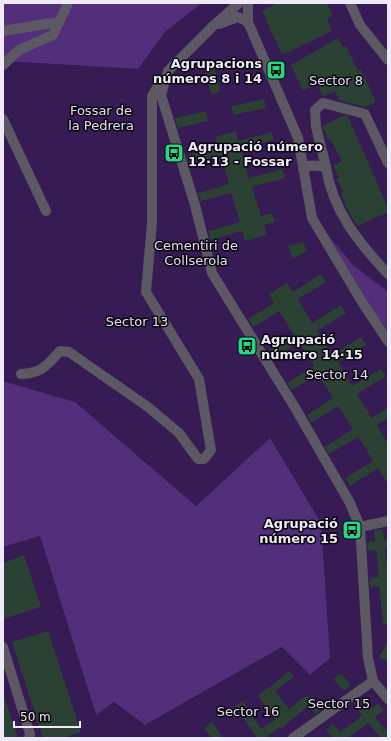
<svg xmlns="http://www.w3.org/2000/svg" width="391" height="741" font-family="'DejaVu Sans',sans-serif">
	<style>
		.green { fill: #361b54 }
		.forest { fill: #532e7b }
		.building { fill: #2a4133 }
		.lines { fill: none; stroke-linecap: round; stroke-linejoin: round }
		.minor { stroke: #5d5964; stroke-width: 10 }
		.labels { text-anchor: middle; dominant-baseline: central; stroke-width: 3; stroke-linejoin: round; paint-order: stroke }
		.poi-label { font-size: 13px; font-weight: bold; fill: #efeaf8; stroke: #09060e; text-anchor: end }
		.park-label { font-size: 13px; fill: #e5dcf3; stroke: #09060e }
	</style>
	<rect width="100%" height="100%" fill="#21192c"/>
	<polygon class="green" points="202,3 388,3 388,738 3,738 3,547 40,536 96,715 114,702 145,725 282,647 309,674 270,438 196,506 75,402 3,381 3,61 138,69 166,31"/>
	<g class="forest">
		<polygon points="3,3 202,3 166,31 138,69 3,61"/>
		<polygon points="329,236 353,265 388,292 388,331 369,304"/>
		<polygon points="3,381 75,402 196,506 270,438 321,523 330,658 310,675 282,647 145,725 114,702 96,715 40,536 3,547"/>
	</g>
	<g class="building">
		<polygon points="273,3 327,3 333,16 327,19 332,31 282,55 262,11 274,5"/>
		<polygon points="338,38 343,47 346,46 358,71 361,70 376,102 365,107 339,100 335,91 323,97 317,83 303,91 291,65"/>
		<polygon points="213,61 220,92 211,94 203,63"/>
		<polygon points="264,99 266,108 234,115 231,106"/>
		<polygon points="206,111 208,121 178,128 175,118"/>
		<polygon points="345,115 348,116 388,208 388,212 357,226 346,207 341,193 343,192 337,179 339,178 333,165 342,161 330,139 328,140 322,126"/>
		<polygon points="236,131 238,141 272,132 274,140 241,149 249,178 282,169 285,178 252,187 261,216 272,213 275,222 264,225 267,235 245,241 242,231 211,240 208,231 240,222 231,193 201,201 198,193 229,184 221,156 189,164 187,156 218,147 215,137"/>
		<polygon points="303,242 307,251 293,259 288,246"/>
		<polygon points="321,274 326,282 298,299 312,323 341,305 346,313 317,331 326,345 333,355 361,337 366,345 338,362 352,386 381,369 386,376 357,394 372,418 388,408 388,418 377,425 388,444 388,485 378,468 350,486 345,478 373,461 364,446 358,437 329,454 325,447 353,429 338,406 311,423 307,415 333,398 318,374 292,390 287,383 314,366 299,342 272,359 268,351 294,335 279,311 253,327 248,319 274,303 269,294 287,283 293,292"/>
		<polygon points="383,529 384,540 388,539 388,549 385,549 388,576 388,624 383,624 379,586 370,587 370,578 379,577 376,550 368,551 367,542 375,541 374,531"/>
		<polygon points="24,555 41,607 3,619 3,563"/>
		<polygon points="48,631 81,732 62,738 43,738 12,642"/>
		<polygon points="388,641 388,662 379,657"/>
		<polygon points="289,671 294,677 275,691 271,686"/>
		<polygon points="339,674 343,675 351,686 344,691 333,679"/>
		<polygon points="271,686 289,709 307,695 309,698 312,695 322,709 315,714 308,706 281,729 280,727 265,738 257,738 235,706 243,701 261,729 275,720 258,695"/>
		<polygon points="3,696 4,696 18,738 3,738"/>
		<polygon points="362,701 369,710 378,703 384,710 375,717 388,733 388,738 381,738 368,723 348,738 333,738 326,730 333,724 340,732 349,726 362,715 356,707"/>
		<polygon points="212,722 223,738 212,738 204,728"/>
	</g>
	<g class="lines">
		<g class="minor">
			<polyline points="239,3 212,27 168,71 161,95 195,205 212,273 294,406 350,503 360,527 368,658 373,681 388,699"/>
			<polyline points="248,3 248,22 298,138 312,218 362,302 388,341"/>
			<polyline points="350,3 360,25 388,60"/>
			<polyline points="219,24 238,17 248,22"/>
			<polyline points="3,31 59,22"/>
			<polyline points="3,65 19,50 53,35 68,3"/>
			<polyline points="3,119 46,211"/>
			<polyline points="326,167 316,127 315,110 323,103 365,114 388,163"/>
			<path d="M303,168C310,164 318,166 326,167C332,210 359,243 388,274"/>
			<path d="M21,374C42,373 46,366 60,351L69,352L148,407L179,433L198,459H204L211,450L199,379L146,292L152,223V96L161,81"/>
			<polyline points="360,527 388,521"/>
			<polyline points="3,647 30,734 29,738"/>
			<polyline points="293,738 373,681"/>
		</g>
	</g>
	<defs>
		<symbol id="bus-square" viewBox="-11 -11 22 22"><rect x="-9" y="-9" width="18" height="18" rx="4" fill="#22d887" stroke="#09060e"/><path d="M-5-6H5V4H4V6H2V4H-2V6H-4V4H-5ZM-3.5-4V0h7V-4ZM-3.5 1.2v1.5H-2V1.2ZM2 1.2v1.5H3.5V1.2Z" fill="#111"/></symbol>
	</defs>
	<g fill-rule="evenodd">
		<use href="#bus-square" x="265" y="59" width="22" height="22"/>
		<use href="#bus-square" x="163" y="142" width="22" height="22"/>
		<use href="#bus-square" x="236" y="335" width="22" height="22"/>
		<use href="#bus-square" x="341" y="519" width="22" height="22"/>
	</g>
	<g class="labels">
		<g class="poi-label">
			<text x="262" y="63">Agrupacions<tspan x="262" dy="15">números 8 i 14</tspan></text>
			<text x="188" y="146" text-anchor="start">Agrupació número<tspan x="188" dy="15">12·13 - Fossar</tspan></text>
			<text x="261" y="339" text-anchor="start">Agrupació<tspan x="261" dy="15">número 14·15</tspan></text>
			<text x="338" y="523">Agrupació<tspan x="338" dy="15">número 15</tspan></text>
		</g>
		<g class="park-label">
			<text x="336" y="80">Sector 8</text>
			<text x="101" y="110">Fossar de<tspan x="101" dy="15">la Pedrera</tspan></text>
			<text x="196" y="245">Cementiri de<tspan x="196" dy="15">Collserola</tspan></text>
			<text x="137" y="321">Sector 13</text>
			<text x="337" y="374">Sector 14</text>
			<text x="339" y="703">Sector 15</text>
			<text x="248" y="711">Sector 16</text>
		</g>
	</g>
	<rect width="391" height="741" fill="none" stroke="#efeaf8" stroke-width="8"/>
	<path d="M14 721v6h66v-6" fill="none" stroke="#efeaf8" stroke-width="2"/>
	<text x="20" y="721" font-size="12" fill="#efeaf8" stroke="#09060e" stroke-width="3" paint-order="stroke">50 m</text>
</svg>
